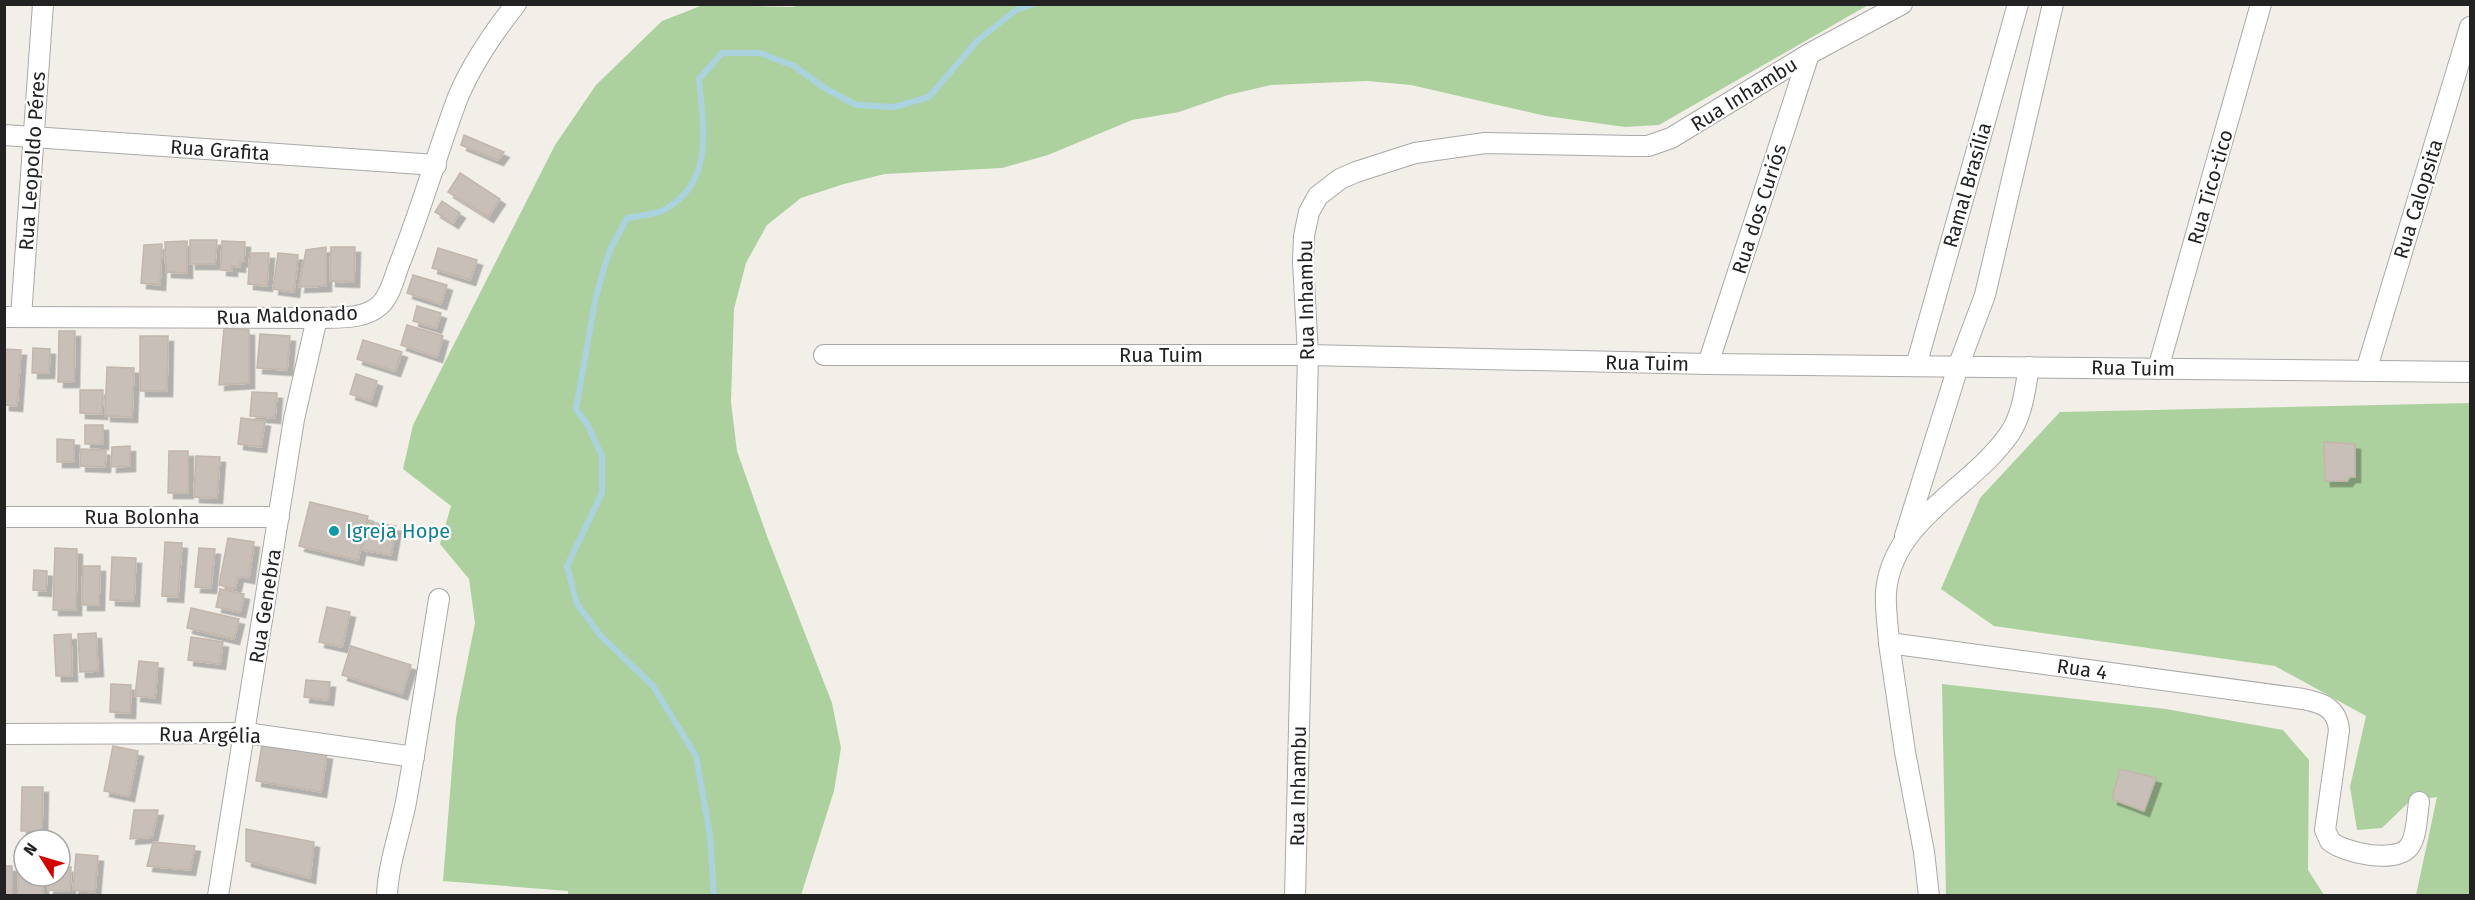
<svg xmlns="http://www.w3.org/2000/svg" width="2475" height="900" font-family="'Fira Sans',sans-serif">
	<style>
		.forest { fill: #add19e }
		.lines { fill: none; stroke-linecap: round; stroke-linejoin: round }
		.stream { stroke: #aad3df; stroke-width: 6 }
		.building { fill: #c7bfb8; stroke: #c4b6ab; stroke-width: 1.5; filter: url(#shadow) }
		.minor-casing { stroke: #a9a9a9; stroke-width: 22 }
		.minor { stroke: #fff; stroke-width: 20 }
		.culture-dot { fill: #0f9aa8; stroke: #fff; stroke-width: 2 }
		.labels { text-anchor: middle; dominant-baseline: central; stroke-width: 4.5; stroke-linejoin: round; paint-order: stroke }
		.street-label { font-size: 20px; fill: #222; stroke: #fff }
		.culture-label { font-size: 20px; fill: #0d838f; stroke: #fff; text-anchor: start }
	</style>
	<defs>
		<filter id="shadow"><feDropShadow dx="5.5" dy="5.5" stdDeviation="0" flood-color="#0004"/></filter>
	</defs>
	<rect width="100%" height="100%" fill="#f2efe9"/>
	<g class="forest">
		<polygon points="806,4 1868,4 1868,5 1659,125 1625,127 1546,116 1411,85 1367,81 1271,85 1228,95 1179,112 1132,120 1048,155 1002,168 885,174 844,184 801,198 767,225 746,263 734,309 731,402 737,451 767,536 832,703 841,748 834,791 801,895 568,896 568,891 443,881 456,718 475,623 469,579 440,544 451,506 403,469 413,425 555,145 596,85 662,21 703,5 792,7"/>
		<polygon points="2470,403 2470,895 2416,895 2437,797 2410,801 2382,828 2357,830 2350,787 2366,716 2275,666 1994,626 1941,589 1980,498 2060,412"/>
		<polygon points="1942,684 2166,709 2283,730 2309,760 2308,870 2324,895 1946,895"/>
	</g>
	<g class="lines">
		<path class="stream" d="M714,896L710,835L696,756L653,686L601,636L577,604L567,566L602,493V456L587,424L576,409L595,301L604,268L610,250L627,218C638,216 654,215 664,210C715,182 703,128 699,79L722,53H760L794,66L823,87L856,105L894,107L929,97L977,41L1016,10L1034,4"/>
	</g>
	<g class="building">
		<polygon points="464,135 504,152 498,160 461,145"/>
		<polygon points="460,173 500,199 488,217 448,192"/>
		<polygon points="442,201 460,213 453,223 435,212"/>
		<polygon points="190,240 217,240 215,264 190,264"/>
		<polygon points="187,241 187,273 166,272 165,242"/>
		<polygon points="222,241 245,242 244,261 240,262 240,267 232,266 232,271 221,270"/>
		<polygon points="162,244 160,285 141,283 144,245"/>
		<polygon points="326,247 326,286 299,287 306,250"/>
		<polygon points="331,247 355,247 354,282 330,281"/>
		<polygon points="438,248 477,260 470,280 432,268"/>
		<polygon points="250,253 269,253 267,286 248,284"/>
		<polygon points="278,253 298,255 294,292 273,289"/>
		<polygon points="413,275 447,285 441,304 407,293"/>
		<polygon points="417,306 441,313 436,328 413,321"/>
		<polygon points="407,325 443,336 437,357 401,345"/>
		<polygon points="224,328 249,330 249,383 219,385"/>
		<polygon points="59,331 75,331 74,382 58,382"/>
		<polygon points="260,334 290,336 287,370 257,368"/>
		<polygon points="140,336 168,336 167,391 140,391"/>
		<polygon points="363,340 402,352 395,371 357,359"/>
		<polygon points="33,348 50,349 49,373 32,373"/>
		<polygon points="4,349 21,350 17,406 4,405"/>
		<polygon points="107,367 134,368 132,417 105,416"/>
		<polygon points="356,374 377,381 371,401 350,394"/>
		<polygon points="80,390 103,390 102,414 80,413"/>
		<polygon points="252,392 277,393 275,418 250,416"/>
		<polygon points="241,418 265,421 261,447 238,444"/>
		<rect x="85" y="425" width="18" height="19"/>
		<polygon points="57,439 74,440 74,462 57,462"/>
		<polygon points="2324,442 2355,444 2355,477 2350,477 2347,481 2325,481"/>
		<polygon points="130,446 130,466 111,467 112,447"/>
		<polygon points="81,449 106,450 105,467 80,466"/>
		<polygon points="169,451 188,451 188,493 168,493"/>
		<polygon points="196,456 220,457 217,498 194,497"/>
		<polygon points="310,502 368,516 358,560 299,546"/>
		<polygon points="367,522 396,526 391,555 362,550"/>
		<polygon points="228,538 254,542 249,578 238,576 235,589 219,585"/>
		<polygon points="165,542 182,543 178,597 162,596"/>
		<polygon points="55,548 77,549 76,610 53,610"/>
		<polygon points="199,548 215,549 211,588 195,587"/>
		<polygon points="112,557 136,558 134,601 110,600"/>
		<polygon points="83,566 100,566 99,605 82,605"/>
		<polygon points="34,570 47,571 46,591 33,590"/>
		<polygon points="220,589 244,594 240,612 216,607"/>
		<polygon points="327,607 350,612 342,647 319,642"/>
		<polygon points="191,608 239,619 234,639 187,628"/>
		<polygon points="96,633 98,671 80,672 78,634"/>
		<polygon points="71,634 72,676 56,676 54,635"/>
		<polygon points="191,637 223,642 220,664 188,660"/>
		<polygon points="351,646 411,665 402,694 342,675"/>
		<polygon points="139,661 158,663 155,698 135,696"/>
		<polygon points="306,680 330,682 328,700 304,697"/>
		<polygon points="111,684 131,685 130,713 110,712"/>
		<polygon points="262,744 327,754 321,792 256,781"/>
		<polygon points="113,746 138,751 129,796 104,791"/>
		<polygon points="2120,769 2156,778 2144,811 2112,799"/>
		<polygon points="22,787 43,787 42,831 21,831"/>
		<polygon points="134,810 158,810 152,837 130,839"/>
		<polygon points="246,829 314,842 310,878 246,861"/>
		<polygon points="153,842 195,846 190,870 147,866"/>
		<polygon points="76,854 98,856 95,892 73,890"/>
		<rect x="4" y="866" width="8" height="30"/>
		<polygon points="60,867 71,867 70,891 48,890 49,876 60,876"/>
		<polygon points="18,873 24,873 24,876 43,876 43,896 18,896"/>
	</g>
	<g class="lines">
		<defs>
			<g id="minor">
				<polyline points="4,135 436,165"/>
				<path d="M4,317L317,318C337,317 363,320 379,306C390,297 394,278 399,265C421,210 437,153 458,97C472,64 493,33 516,4"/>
				<polyline points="21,317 43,4"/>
				<polyline points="824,355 1308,355 1708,364 2470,372"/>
				<polyline points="1708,364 1809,54"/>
				<polyline points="1916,366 2018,4"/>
				<path d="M2029,367C2025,389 2023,413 2010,433C1973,488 1892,519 1886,592C1885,609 1888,626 1889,643L2303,699C2323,703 2337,708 2339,730L2325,830L2330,841C2344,853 2395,864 2409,847C2417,837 2417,815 2419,802"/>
				<polyline points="2158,369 2261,4"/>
				<polyline points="2366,371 2470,27"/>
				<polyline points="4,517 279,517"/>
				<polyline points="1905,536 1958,367 1985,295 2053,4"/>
				<polyline points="1889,643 1905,752 1924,852 1929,896"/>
				<polyline points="4,734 246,733 414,757"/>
				<polyline points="218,896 294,419 317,318"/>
				<path d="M387,896C388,864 400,833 406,802C418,734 428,667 439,599"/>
				<polyline points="1295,896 1308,355 1303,262 1304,236 1309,212 1318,196 1340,179 1356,172 1415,153 1485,143 1632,146 1648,146 1671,138 1809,54 1902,4"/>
			</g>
		</defs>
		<use href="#minor" class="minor-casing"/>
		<use href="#minor" class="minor"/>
	</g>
	<circle class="culture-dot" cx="334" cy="531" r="6"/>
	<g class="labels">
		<g class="street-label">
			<text transform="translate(1744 94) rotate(-32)">Rua Inhambu</text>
			<text transform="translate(220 150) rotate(4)">Rua Grafita</text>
			<text transform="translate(32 161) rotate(-86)">Rua Leopoldo Péres</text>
			<text transform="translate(1967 185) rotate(-74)">Ramal Brasília</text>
			<text transform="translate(2210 187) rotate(-74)">Rua Tico-tico</text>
			<text transform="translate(2418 199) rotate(-73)">Rua Calopsita</text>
			<text transform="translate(1759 209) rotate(-72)">Rua dos Curiós</text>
			<text transform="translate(1306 300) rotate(-91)">Rua Inhambu</text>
			<text transform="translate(287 315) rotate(-2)">Rua Maldonado</text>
			<text x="1161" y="355">Rua Tuim</text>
			<text transform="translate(1647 363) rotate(1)">Rua Tuim</text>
			<text transform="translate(2133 368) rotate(1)">Rua Tuim</text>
			<text x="142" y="517">Rua Bolonha</text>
			<text transform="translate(265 606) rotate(-81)">Rua Genebra</text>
			<text transform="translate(2082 669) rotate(8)">Rua 4</text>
			<text transform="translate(210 735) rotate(1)">Rua Argélia</text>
			<text transform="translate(1298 786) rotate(-89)">Rua Inhambu</text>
		</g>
		<g class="culture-label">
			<text x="346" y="531">Igreja Hope</text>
		</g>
	</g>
	<rect width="2475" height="900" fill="none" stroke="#222222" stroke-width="12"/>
	<g transform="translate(42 858) rotate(307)"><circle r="28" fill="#ffffff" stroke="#a7a7a7" stroke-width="1.5"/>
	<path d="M0-4.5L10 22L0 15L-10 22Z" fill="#d40000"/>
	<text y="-9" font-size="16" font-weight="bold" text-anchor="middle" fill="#222222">N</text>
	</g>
</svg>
